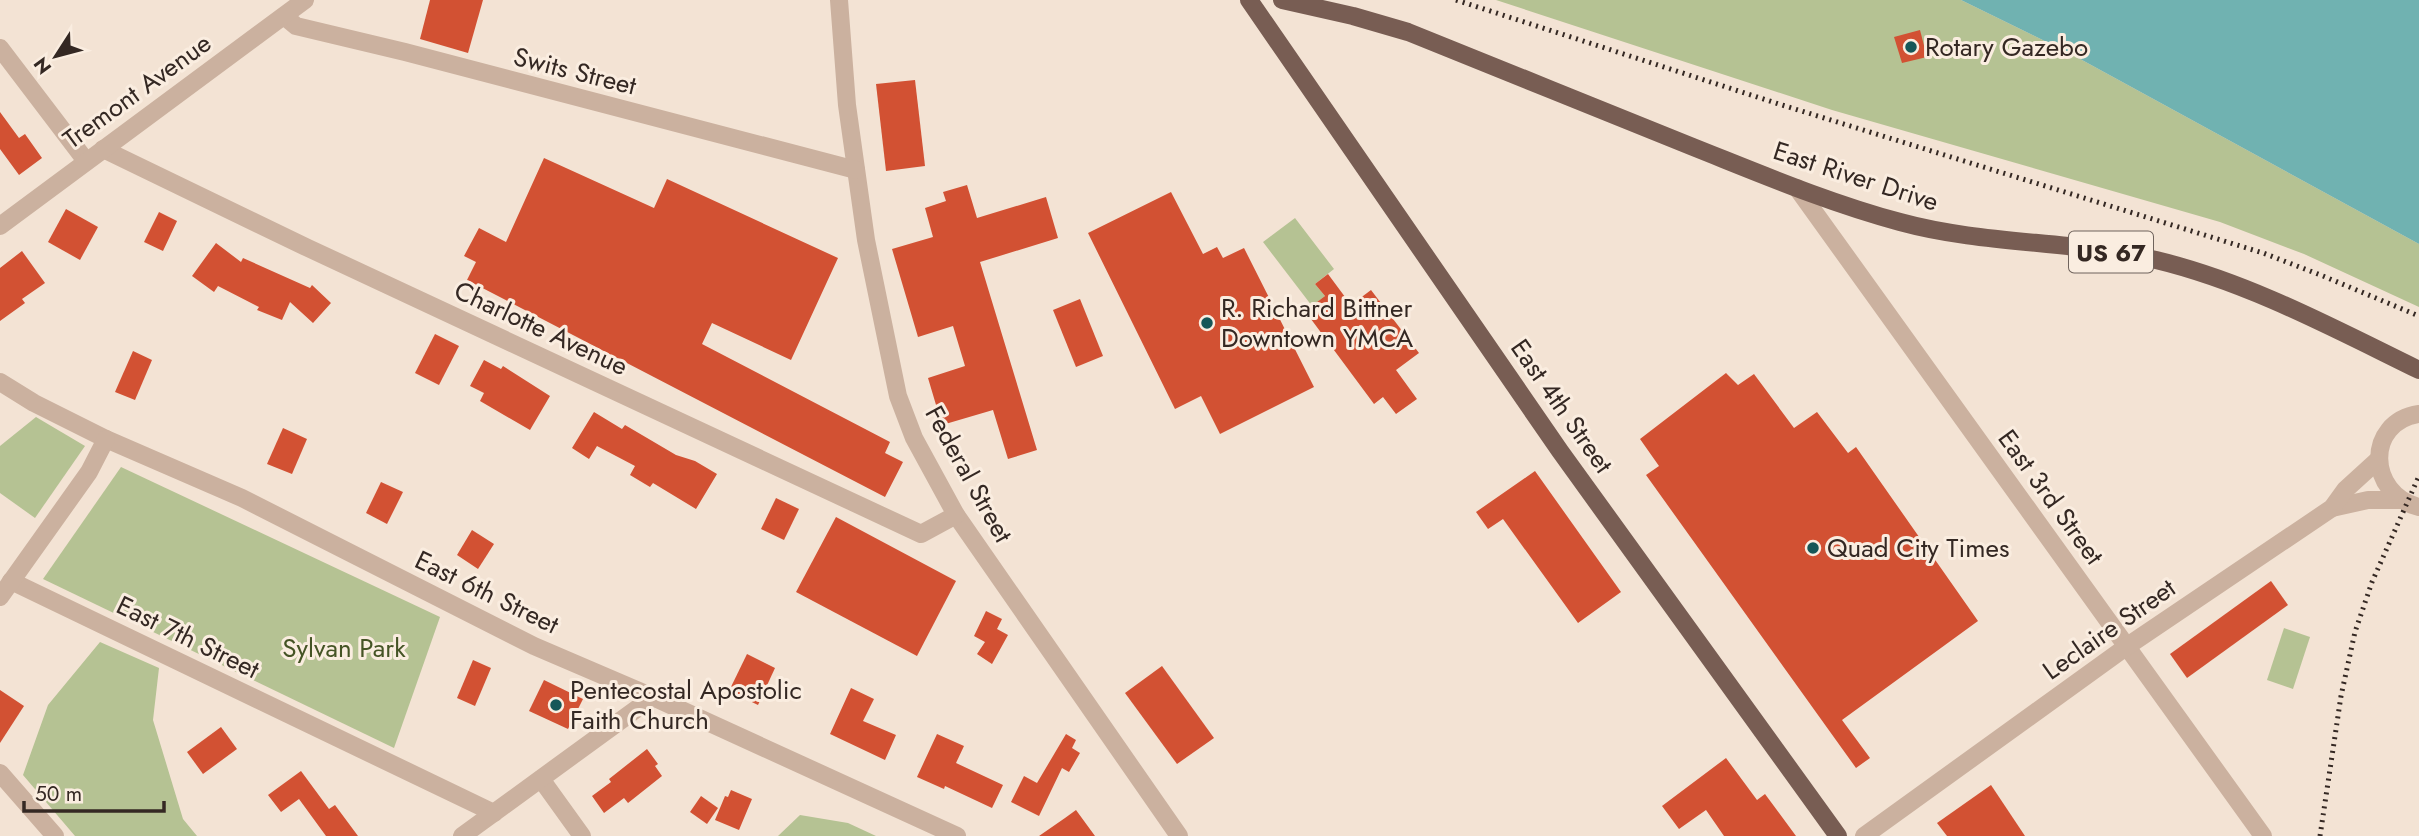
<svg xmlns="http://www.w3.org/2000/svg" width="2419" height="836" font-family="Jost,sans-serif">
	<style>
		.green { fill: #b5c293 }
		.water { fill: #70b2b1 }
		.building { fill: #d25133 }
		.lines { fill: none; stroke-linecap: round; stroke-linejoin: round }
		.minor { stroke: #cbb19f; stroke-width: 18 }
		.major { stroke: #785d53; stroke-width: 18 }
		.rail { stroke: #342823; stroke-width: 5; stroke-dasharray: 2 5; stroke-linecap: butt }
		.poi-dot { fill: #165758; stroke: #faede0; stroke-width: 2.5 }
		.labels { text-anchor: middle; dominant-baseline: central; stroke-width: 6; stroke-linejoin: round; paint-order: stroke }
		.shield { fill: #faede0; stroke: #6f635c; stroke-width: 2 }
		.shield-label { font-size: 24px; font-weight: bold; fill: #342823 }
		.poi-label { font-size: 26px; fill: #342823; stroke: #faede0; text-anchor: start }
		.street-label { font-size: 26px; fill: #342823; stroke: #faede0 }
		.park-label { font-size: 26px; fill: #455425; stroke: #faede0 }
	</style>
	<rect width="100%" height="100%" fill="#f3e3d4"/>
	<g class="green">
		<polygon points="1496,0 1961,0 2071,54 2419,244 2419,307 2304,254 2220,222 1832,110"/>
		<polygon points="1295,218 1334,269 1315,284 1325,296 1312,306 1263,242"/>
		<polygon points="36,417 85,446 35,518 0,493 0,446"/>
		<polygon points="121,467 440,617 394,748 43,579"/>
		<polygon points="2284,628 2310,637 2293,689 2267,680"/>
		<polygon points="100,642 159,668 153,720 183,819 197,836 75,836 23,775 48,705"/>
		<polygon points="800,815 848,823 876,836 778,836"/>
	</g>
	<polygon class="water" points="1961,0 2419,0 2419,244 2071,54"/>
	<g class="building">
		<polygon points="430,0 483,0 468,53 420,39"/>
		<polygon points="1920,30 1927,57 1902,63 1894,37"/>
		<polygon points="915,80 925,166 886,171 876,84"/>
		<polygon points="0,112 19,138 25,134 42,158 19,175 0,149"/>
		<polygon points="544,158 654,208 667,179 838,258 791,360 712,323 702,344 890,442 885,453 903,462 885,497 467,280 476,262 464,256 479,228 506,242"/>
		<polygon points="967,185 977,218 1046,197 1058,238 980,262 1037,450 1008,459 993,410 942,425 928,378 965,366 953,326 918,337 892,249 933,237 925,208 946,201 943,192"/>
		<polygon points="1171,192 1203,254 1217,247 1223,258 1244,248 1314,387 1220,434 1201,396 1175,409 1088,233"/>
		<polygon points="66,209 98,227 80,260 48,242"/>
		<polygon points="159,212 177,221 163,251 144,242"/>
		<polygon points="216,243 241,262 243,258 310,288 312,285 331,303 313,323 290,302 282,320 257,310 259,307 218,286 214,292 192,276"/>
		<polygon points="22,251 45,283 22,299 25,303 0,321 0,268"/>
		<polygon points="1328,274 1351,305 1371,290 1419,353 1396,370 1417,399 1396,414 1383,397 1374,404 1305,311 1325,296 1315,284"/>
		<polygon points="1080,299 1103,356 1076,367 1053,310"/>
		<polygon points="435,334 459,346 439,385 415,373"/>
		<polygon points="133,351 152,360 135,400 115,392"/>
		<polygon points="484,360 501,369 503,366 550,396 530,430 480,401 484,393 470,386"/>
		<polygon points="1726,373 1738,385 1754,374 1794,428 1817,412 1848,453 1856,447 1978,621 1842,720 1870,758 1856,768 1646,475 1659,466 1640,439"/>
		<polygon points="594,412 622,429 625,425 676,455 695,461 717,474 696,509 653,483 650,487 630,475 635,466 597,446 589,459 572,448"/>
		<polygon points="283,428 307,439 292,474 267,464"/>
		<polygon points="1535,471 1621,592 1578,623 1503,519 1488,529 1476,512"/>
		<polygon points="381,482 403,492 387,524 366,513"/>
		<polygon points="776,498 799,509 784,540 761,529"/>
		<polygon points="836,517 956,581 917,656 796,592"/>
		<polygon points="472,530 494,544 478,569 457,555"/>
		<polygon points="2271,581 2288,605 2187,678 2170,654"/>
		<polygon points="986,611 1002,619 997,629 1008,635 992,664 977,654 985,642 974,636"/>
		<polygon points="747,654 775,668 758,705 729,691"/>
		<polygon points="473,660 491,668 475,706 457,698"/>
		<polygon points="1162,666 1214,738 1177,764 1125,693"/>
		<polygon points="544,680 583,699 568,729 529,711"/>
		<polygon points="851,688 874,699 863,721 896,735 885,760 830,734"/>
		<polygon points="0,690 24,706 0,743"/>
		<polygon points="221,727 237,749 203,774 187,752"/>
		<polygon points="937,734 964,746 956,763 1003,785 992,808 945,786 944,789 917,777"/>
		<polygon points="1066,734 1076,740 1072,748 1080,753 1069,772 1062,768 1039,816 1011,802 1024,776 1037,783"/>
		<polygon points="647,749 658,764 655,766 662,776 628,803 624,798 604,813 592,796 611,782 609,779"/>
		<polygon points="1726,758 1757,800 1765,794 1796,836 1724,836 1706,810 1679,829 1662,806"/>
		<polygon points="301,771 329,809 335,805 358,836 326,836 299,799 281,812 268,795"/>
		<polygon points="1991,785 2025,836 1947,836 1937,823"/>
		<polygon points="731,790 752,799 739,830 715,820 725,796 728,797"/>
		<polygon points="701,796 718,808 707,824 690,812"/>
		<polygon points="1076,810 1095,836 1039,836 1065,818"/>
	</g>
	<g class="lines">
		<g class="minor">
			<polyline points="839,0 847,105 866,240 898,396 914,438 956,515 1179,836"/>
			<polyline points="284,16 296,26 405,52 856,170"/>
			<polyline points="0,48 86,161"/>
			<polyline points="103,149 308,248 921,534 956,515"/>
			<polyline points="1797,188 2263,836"/>
			<polyline points="0,226 305,0"/>
			<polyline points="0,382 34,403 106,439 242,498 534,646 653,697 957,836"/>
			<path d="M2419,414C2365,422 2367,494 2419,507"/>
			<polyline points="2332,508 2368,500 2400,500"/>
			<polyline points="11,581 494,813"/>
			<polyline points="0,597 89,472 106,439"/>
			<polyline points="0,773 55,836"/>
			<polyline points="541,779 582,836"/>
			<polyline points="462,836 653,697"/>
			<polyline points="1864,836 2126,647 2332,508 2345,490 2379,459"/>
		</g>
		<g class="major">
			<polyline points="1249,0 1560,451 1838,836"/>
			<path d="M1282,0L1353,16L1408,32C1503,70 1598,109 1693,147C1761,174 1829,203 1900,222C1984,245 2072,240 2156,260C2248,282 2335,329 2419,370"/>
		</g>
		<g class="rail">
			<polyline points="1456,0 1782,105 2263,253 2323,276 2419,316"/>
			<polyline points="2320,836 2341,696 2355,632 2372,582 2419,476"/>
		</g>
	</g>
	<g class="poi-dot">
		<circle cx="1911" cy="47" r="7"/>
		<circle cx="1207" cy="323" r="7"/>
		<circle cx="1813" cy="548" r="7"/>
		<circle cx="556" cy="705" r="7"/>
	</g>
	<g class="labels">
		<rect class="shield" x="2069" y="231.5" width="84" height="41" rx="5"/>
		<g class="shield-label">
			<text x="2111" y="252">US 67</text>
		</g>
		<g class="poi-label">
			<text x="1925" y="47">Rotary Gazebo</text>
			<text x="1221" y="308">R. Richard Bittner<tspan x="1221" dy="30">Downtown YMCA</tspan></text>
			<text x="1827" y="548">Quad City Times</text>
			<text x="570" y="690">Pentecostal Apostolic<tspan x="570" dy="30">Faith Church</tspan></text>
		</g>
		<g class="street-label">
			<text transform="translate(575 71) rotate(14)">Swits Street</text>
			<text transform="translate(137 91) rotate(-36)">Tremont Avenue</text>
			<text transform="translate(1856 176) rotate(18)">East River Drive</text>
			<text transform="translate(541 328) rotate(25)">Charlotte Avenue</text>
			<text transform="translate(1562 406) rotate(55)">East 4th Street</text>
			<text transform="translate(969 474) rotate(61)">Federal Street</text>
			<text transform="translate(2051 497) rotate(54)">East 3rd Street</text>
			<text transform="translate(487 592) rotate(26)">East 6th Street</text>
			<text transform="translate(2109 629) rotate(-35)">Leclaire Street</text>
			<text transform="translate(188 637) rotate(26)">East 7th Street</text>
		</g>
		<g class="park-label">
			<text x="344" y="648">Sylvan Park</text>
		</g>
	</g>
	<g transform="translate(56 56) rotate(234)" stroke="#faede0" stroke-width="5" paint-order="stroke">
	<path d="M0-5L12 26L0 18L-12 26Z" fill="#342823"/>
	<text y="-10" font-size="19" font-weight="bold" text-anchor="middle" fill="#342823">N</text>
	</g>
	<path d="M24 801v10h140v-10" fill="none" stroke="#342823" stroke-width="3.5"/>
	<text x="35" y="801" font-size="21" fill="#342823" stroke="#faede0" stroke-width="5" paint-order="stroke">50 m</text>
</svg>
